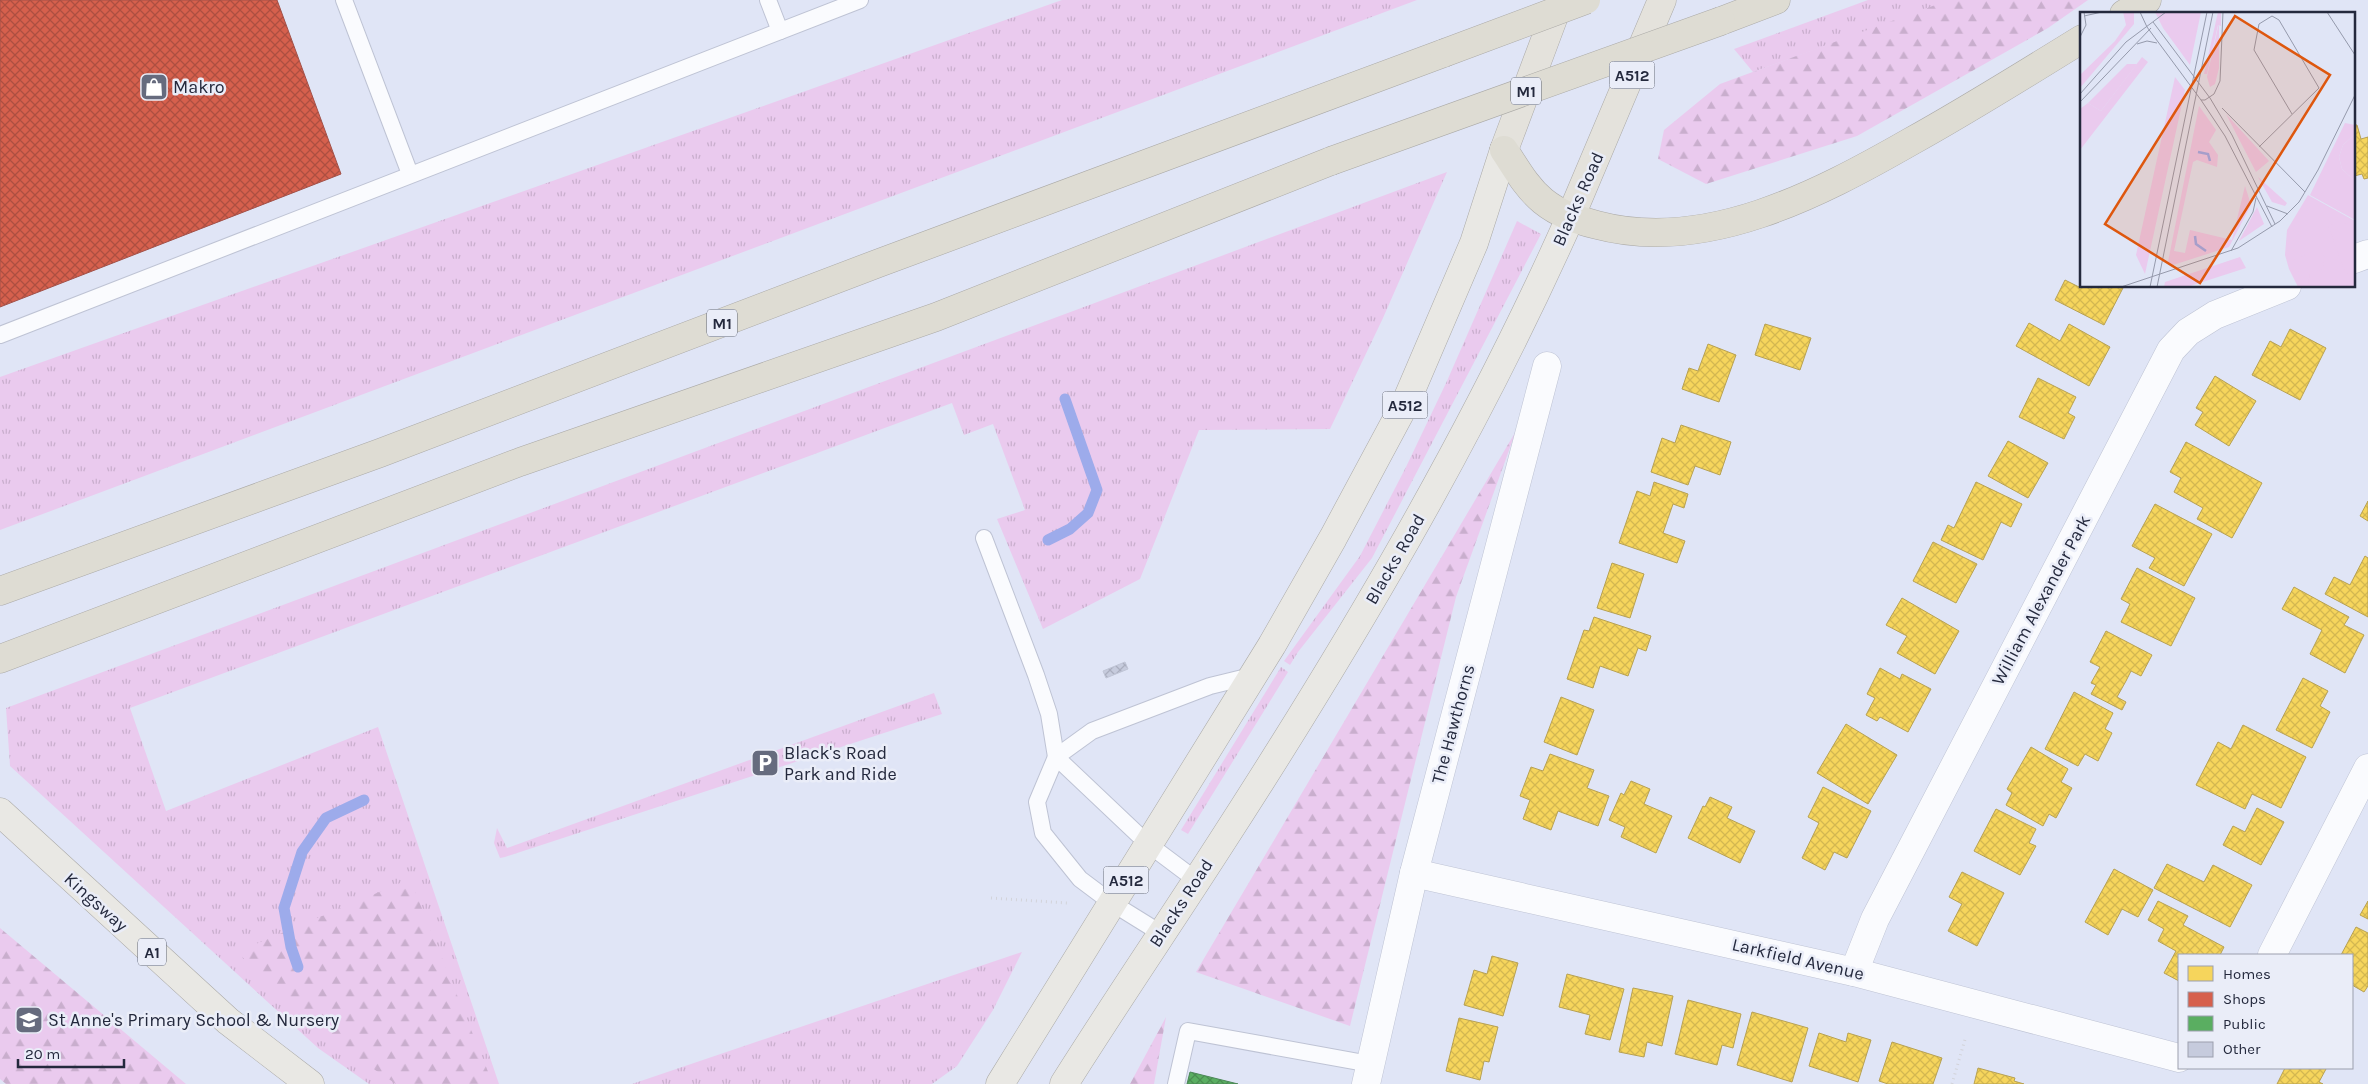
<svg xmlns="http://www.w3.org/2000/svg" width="2368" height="1084" font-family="Karla,sans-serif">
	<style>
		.grass { fill: url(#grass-tufts) }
		.forest { fill: url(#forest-firs) }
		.homes { fill: url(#homes-cross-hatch); stroke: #b7a153 }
		.shops { fill: url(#shops-cross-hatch); stroke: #a15048 }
		.public { fill: url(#public-cross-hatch); stroke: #4a8656 }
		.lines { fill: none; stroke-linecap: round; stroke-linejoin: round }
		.stream { stroke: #9dabeb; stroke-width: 11 }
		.building { fill: url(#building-cross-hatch); stroke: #c0c5d6 }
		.service-casing { stroke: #bec3d4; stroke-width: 18 }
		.minor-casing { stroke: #bec3d4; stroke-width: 29 }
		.primary-casing { stroke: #abaaa7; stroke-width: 29 }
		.trunk-casing { stroke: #abaaa7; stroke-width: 29 }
		.motorway-casing { stroke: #abaaa7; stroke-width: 29 }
		.path { stroke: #d2d3d9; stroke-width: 3; stroke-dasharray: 1 4; stroke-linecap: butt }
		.service { stroke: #fafbfe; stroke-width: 16 }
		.minor { stroke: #fafbfe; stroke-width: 28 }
		.primary { stroke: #e9e8e4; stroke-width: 28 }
		.trunk { stroke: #e4e2dc; stroke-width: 28 }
		.motorway { stroke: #dedcd3; stroke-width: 28 }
		.motorway-bridge-casing { stroke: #abaaa7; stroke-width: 29; stroke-linecap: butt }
		.motorway-bridge { stroke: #dedcd3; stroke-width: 28 }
		.labels { text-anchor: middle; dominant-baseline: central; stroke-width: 5; stroke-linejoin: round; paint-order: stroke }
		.shield { fill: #eaedf8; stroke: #5f6475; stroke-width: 1 }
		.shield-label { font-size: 16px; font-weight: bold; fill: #24293d }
		.poi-label { font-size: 18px; fill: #24293d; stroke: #eaedf8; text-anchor: start }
		.street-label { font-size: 18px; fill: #24293d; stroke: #eaedf8 }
		.inset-river { fill: none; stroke: #9dabeb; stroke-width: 2.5 }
		.inset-road { fill: none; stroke: #959aac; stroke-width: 1 }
		.view { fill: #de570e; fill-opacity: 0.15; stroke: #de570e; stroke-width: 2.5 }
		.inset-edge { fill: none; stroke: #24293d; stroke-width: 2.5 }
	</style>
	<defs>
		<pattern id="grass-tufts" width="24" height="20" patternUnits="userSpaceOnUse" patternTransform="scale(1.25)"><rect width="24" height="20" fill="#eacaee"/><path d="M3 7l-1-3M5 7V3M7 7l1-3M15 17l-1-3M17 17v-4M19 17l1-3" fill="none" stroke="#c9aecd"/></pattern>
		<pattern id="forest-firs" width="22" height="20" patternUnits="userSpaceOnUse" patternTransform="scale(1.25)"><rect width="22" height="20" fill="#eacaee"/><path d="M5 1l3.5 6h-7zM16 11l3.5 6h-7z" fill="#c9aecd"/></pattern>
		<pattern id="homes-cross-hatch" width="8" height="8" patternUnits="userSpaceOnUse" patternTransform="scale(1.25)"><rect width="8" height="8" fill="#f6d55c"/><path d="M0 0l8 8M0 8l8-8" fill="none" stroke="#d3b751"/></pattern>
		<pattern id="shops-cross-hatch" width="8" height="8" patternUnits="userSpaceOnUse" patternTransform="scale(1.25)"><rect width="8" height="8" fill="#d6604d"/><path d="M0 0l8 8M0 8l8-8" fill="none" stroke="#ad4f41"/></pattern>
		<pattern id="public-cross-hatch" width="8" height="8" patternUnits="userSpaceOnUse" patternTransform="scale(1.25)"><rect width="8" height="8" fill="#5aae61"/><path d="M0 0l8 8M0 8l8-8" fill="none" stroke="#4a8e51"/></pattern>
		<pattern id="building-cross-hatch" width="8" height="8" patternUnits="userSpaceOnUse" patternTransform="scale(1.25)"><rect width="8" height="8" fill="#c6cbdd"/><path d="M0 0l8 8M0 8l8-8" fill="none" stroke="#aaaebf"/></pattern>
	</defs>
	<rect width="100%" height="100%" fill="#e0e5f6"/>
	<g class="grass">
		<polygon points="1062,0 1417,0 0,530 0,377"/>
		<polygon points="1868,0 1953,0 1753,72 1734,49"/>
		<polygon points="1447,172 1383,318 1330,429 1199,430 1140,579 1043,629 997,519 1025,510 993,424 964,435 952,403 130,708 166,811 378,727 499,1084 369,1084 318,1048 10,766 6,708"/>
		<polygon points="1517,221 1541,234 1372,558 1298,652 1290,665 1284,661 1360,556 1406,467 1447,381"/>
		<polygon points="1281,667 1288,672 1188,834 1181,830"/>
		<polygon points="934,693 942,714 505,857 500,858 494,843 497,828 507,848"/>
		<polygon points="1022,952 993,1010 957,1066 932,1084 632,1084"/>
	</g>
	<g class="forest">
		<polygon points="1949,0 2088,0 2048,28 1857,136 1706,184 1658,159 1664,130 1720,84"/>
		<polygon points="1516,431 1456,597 1350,1026 1196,972"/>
		<polygon points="410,879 493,1084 396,1084 329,1039 237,952"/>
		<polygon points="0,928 186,1084 6,1084 0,1079"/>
		<polygon points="1166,1017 1154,1084 1130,1084"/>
	</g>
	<g class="homes">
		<polygon points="2354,125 2357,125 2361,139 2368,137 2368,178 2364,179 2362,174 2354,176"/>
		<polygon points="2065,280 2079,287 2082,282 2082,286 2124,286 2104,325 2055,300"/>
		<polygon points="2029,323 2060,341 2069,324 2110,347 2089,386 2016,346"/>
		<polygon points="1765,324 1811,338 1800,370 1755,355"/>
		<polygon points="2290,329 2326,348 2300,400 2252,375 2270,341 2281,347"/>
		<polygon points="1708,344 1736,355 1719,402 1682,389 1689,368 1698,371"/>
		<polygon points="2215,376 2256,401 2229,446 2195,425 2203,412 2196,408"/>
		<polygon points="2038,378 2076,397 2068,413 2075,417 2064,439 2019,417"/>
		<polygon points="1681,425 1731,442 1720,475 1695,466 1688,485 1651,472 1662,438 1675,443"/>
		<polygon points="2008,441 2048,463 2028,498 1988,476"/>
		<polygon points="2186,442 2262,483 2232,538 2197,519 2203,508 2174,492 2181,478 2170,472"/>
		<polygon points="1654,482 1688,494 1684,508 1673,504 1663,533 1685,541 1677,563 1619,543 1637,491 1650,496"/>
		<polygon points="1976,482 2022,504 2011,527 2001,522 1983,560 1941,540 1948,525 1954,528"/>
		<polygon points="2368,501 2368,521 2360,516"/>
		<polygon points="2155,504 2212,534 2184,586 2149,568 2155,558 2132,546"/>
		<polygon points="1933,542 1977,564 1956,603 1913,581"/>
		<polygon points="2365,556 2368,558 2368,617 2325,594 2334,577 2350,585"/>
		<polygon points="1612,563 1644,574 1630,618 1597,608"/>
		<polygon points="2137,568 2195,598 2171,646 2121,622 2130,604 2121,599"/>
		<polygon points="2294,587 2349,617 2344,625 2364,635 2345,673 2310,654 2322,630 2282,609"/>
		<polygon points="1902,598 1959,631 1935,674 1897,653 1907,636 1886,625"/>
		<polygon points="1594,617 1651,636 1646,651 1638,648 1628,676 1600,666 1593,688 1567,679 1584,630 1589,631"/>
		<polygon points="2106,631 2152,655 2141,676 2131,671 2126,681 2117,697 2126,702 2122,710 2091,694 2096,685 2091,683 2100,667 2090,662"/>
		<polygon points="1880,668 1900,679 1902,674 1931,689 1908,732 1880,717 1877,721 1866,715 1875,698 1867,694"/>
		<polygon points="2303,678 2328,691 2320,706 2330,712 2312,748 2276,730"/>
		<polygon points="2074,692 2113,713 2105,729 2112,733 2098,761 2085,754 2078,766 2045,749"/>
		<polygon points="1561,697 1594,710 1577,755 1544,742"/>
		<polygon points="1846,724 1897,755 1868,804 1817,773"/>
		<polygon points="2243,725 2306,757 2281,808 2252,794 2245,809 2196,785 2218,742 2231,749"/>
		<polygon points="2031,747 2068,769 2061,782 2072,788 2056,818 2049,814 2043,826 2006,805 2012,793 2007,789"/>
		<polygon points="1550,754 1594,770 1587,788 1609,796 1598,826 1558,811 1551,830 1523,819 1530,800 1520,796 1531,767 1543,771"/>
		<polygon points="1631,781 1650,789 1644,804 1672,816 1656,853 1621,837 1625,827 1609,820 1621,793 1624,795"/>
		<polygon points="1823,787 1871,811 1847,858 1834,852 1825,870 1802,858 1819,823 1808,817"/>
		<polygon points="1710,797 1732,807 1727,818 1755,831 1740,863 1688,838 1703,806 1705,807"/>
		<polygon points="2257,808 2284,822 2261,865 2223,845 2233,826 2245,832"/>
		<polygon points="1996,809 2036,829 2029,843 2036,846 2020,875 1974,851"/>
		<polygon points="2167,864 2204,882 2213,865 2252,885 2230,927 2154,888"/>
		<polygon points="2114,869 2153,890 2138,917 2122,909 2108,935 2085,922"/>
		<polygon points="1962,872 2004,893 1977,946 1948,931 1962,904 1949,897"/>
		<polygon points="2158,901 2188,916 2183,925 2224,947 2220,955 2179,955 2179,981 2164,973 2176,951 2158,941 2164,929 2148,920"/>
		<polygon points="2368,901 2368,919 2360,915"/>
		<polygon points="2356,927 2368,933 2368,986 2364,992 2352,985 2352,955 2341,955"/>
		<polygon points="1492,956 1518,963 1503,1016 1464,1005 1474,970 1487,974"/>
		<polygon points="1567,974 1624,989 1610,1040 1585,1034 1590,1015 1559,1007"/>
		<polygon points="1633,988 1673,996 1662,1046 1647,1042 1644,1057 1619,1052"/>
		<polygon points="1688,1000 1741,1014 1733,1048 1722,1045 1717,1065 1675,1054"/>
		<polygon points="1752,1012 1808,1028 1792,1082 1737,1065"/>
		<polygon points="1459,1018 1498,1027 1489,1062 1484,1061 1480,1080 1446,1071"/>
		<polygon points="1819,1033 1846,1042 1848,1033 1871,1040 1858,1082 1809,1066"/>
		<polygon points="1892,1042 1942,1058 1933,1084 1888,1084 1879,1081"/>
		<polygon points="1978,1068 2015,1078 2014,1081 2024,1084 1974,1084"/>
		<polygon points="2285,1068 2325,1068 2326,1069 2319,1082 2323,1084 2277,1084"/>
	</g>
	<polygon class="shops" points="0,0 277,0 341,174 0,307"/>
	<polygon class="public" points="1190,1072 1238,1084 1187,1084"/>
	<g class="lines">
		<g class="stream">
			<polyline points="1048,540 1070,529 1088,513 1097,490 1065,399"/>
			<polyline points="298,967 291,947 284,908 302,852 326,818 364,800"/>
		</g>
	</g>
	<polygon class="building" points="1125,662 1128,669 1106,678 1103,671"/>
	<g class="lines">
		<defs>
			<g id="service">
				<polyline points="344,0 410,174"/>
				<polyline points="768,0 780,31"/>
				<polyline points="0,335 860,0"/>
				<polyline points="984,538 1036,675 1049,714 1056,757 1148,844 1196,880"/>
				<polyline points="1162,934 1112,903 1080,879 1043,833 1037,802 1056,757 1092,731 1210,686 1251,676"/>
				<polyline points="1176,1084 1188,1031 1370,1064"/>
			</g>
			<g id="minor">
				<polyline points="2354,259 2368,254"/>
				<polyline points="1414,873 1854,972 2179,1058"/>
				<polyline points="2272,955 2368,768"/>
				<polyline points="1854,972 1875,919 2171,350 2188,332 2215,315 2287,286"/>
				<polyline points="1366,1084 1414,873 1547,366"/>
			</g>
			<g id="primary">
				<polyline points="0,812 228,1021 310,1084"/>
				<polyline points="1000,1084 1272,645 1333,538 1406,402 1474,243 1504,150"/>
				<path d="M1064,1084C1115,1003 1169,924 1221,843C1351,642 1473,436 1570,218"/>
			</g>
			<g id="trunk">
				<polyline points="1504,150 1560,0"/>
				<polyline points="1570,218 1662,0"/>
			</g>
			<g id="motorway">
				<polyline points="2124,14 2147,0"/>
				<polyline points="1721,21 1776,0"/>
				<path d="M1504,150C1516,168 1526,187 1543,201C1559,214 1577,220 1597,225C1705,254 1819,194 1910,142C1968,110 2025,74 2082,39"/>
				<polyline points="0,591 380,453 879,263 1444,53"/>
				<polyline points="0,659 520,462 936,317 1331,161"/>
			</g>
		</defs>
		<use href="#service" class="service-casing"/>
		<use href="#minor" class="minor-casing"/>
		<use href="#primary" class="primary-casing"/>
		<use href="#trunk" class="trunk-casing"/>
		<use href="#motorway" class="motorway-casing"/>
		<g class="path">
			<polyline points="991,898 1067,903"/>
			<polyline points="1952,1084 1966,1036"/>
		</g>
		<use href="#service" class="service"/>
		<use href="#minor" class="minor"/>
		<use href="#primary" class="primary"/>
		<use href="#trunk" class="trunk"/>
		<use href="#motorway" class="motorway"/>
		<defs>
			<g id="motorway-bridge">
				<polyline points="1444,53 1586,0"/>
				<polyline points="1331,161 1721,21"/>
			</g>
		</defs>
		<use href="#motorway-bridge" class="motorway-bridge-casing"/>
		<use href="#motorway-bridge" class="motorway-bridge"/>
	</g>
	<defs>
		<symbol id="shop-square" viewBox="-11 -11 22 22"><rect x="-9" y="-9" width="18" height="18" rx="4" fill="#666b7e" stroke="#eaedf8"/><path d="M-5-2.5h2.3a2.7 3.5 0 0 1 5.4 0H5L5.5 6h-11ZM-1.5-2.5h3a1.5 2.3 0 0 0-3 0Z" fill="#fff"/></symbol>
		<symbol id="parking-square" viewBox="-11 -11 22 22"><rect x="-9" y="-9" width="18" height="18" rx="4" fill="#666b7e" stroke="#eaedf8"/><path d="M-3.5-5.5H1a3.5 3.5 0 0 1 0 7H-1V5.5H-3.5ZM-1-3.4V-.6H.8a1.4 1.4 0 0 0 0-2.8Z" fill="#fff"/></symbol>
		<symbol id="school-square" viewBox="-11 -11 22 22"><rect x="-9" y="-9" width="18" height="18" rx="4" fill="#666b7e" stroke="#eaedf8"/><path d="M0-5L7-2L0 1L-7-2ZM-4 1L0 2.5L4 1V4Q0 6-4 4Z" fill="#fff"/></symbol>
	</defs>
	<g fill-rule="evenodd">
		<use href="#shop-square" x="138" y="71" width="32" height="32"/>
		<use href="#parking-square" x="749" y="747" width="32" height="32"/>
		<use href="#school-square" x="13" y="1004" width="32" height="32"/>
	</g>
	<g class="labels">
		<g class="shield">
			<rect x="1609.5" y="61.5" width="45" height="27" rx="4"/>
			<rect x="1511" y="77.5" width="30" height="27" rx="4"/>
			<rect x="707" y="309.5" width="30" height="27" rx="4"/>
			<rect x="1382.5" y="391.5" width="45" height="27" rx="4"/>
			<rect x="1103.5" y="866.5" width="45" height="27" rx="4"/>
			<rect x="138" y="938.5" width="28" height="27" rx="4"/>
		</g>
		<g class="shield-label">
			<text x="1632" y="75">A512</text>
			<text x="1526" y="91">M1</text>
			<text x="722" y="323">M1</text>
			<text x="1405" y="405">A512</text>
			<text x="1126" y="880">A512</text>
			<text x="152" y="952">A1</text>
		</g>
		<g class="poi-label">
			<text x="173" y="87">Makro</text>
			<text x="784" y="753">Black's Road<tspan x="784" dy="21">Park and Ride</tspan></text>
			<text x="48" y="1020">St Anne's Primary School &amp; Nursery</text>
		</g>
		<g class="street-label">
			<text transform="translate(1578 199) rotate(-66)">Blacks Road</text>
			<text transform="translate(1395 559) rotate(-60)">Blacks Road</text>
			<text transform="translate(2041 600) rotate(-62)">William Alexander Park</text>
			<text transform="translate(1453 724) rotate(-75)">The Hawthorns</text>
			<text transform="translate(96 902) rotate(42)">Kingsway</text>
			<text transform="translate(1181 903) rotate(-57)">Blacks Road</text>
			<text transform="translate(1798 959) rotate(13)">Larkfield Avenue</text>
		</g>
	</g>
	<g transform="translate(2080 12)">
		<rect width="275" height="275" fill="#e0e5f6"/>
		<path d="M138,0H141V14L138,13L127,62H124ZM47,52H57L21,99L8,91ZM95,65L105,78L65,262L56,243ZM119,94L136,118L129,130L138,143L137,155L117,148L113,150L94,239L105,241L110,218L152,228L165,174L171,193L149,235L93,253L88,250ZM275,122V169L262,157L259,145L263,133ZM228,183L275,209V275H218L209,257L205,243L207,218Z" fill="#eacaee"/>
		<path d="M43,0H54V12L0,76V63L35,29L46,13ZM75,0H121L110,53L83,16ZM139,11V56L135,72L130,75L127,65ZM62,45L68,50L0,138V97L8,91L21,99ZM146,102L189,149L176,160ZM265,111L275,113V122L263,133L259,145L262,157L275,169V208L230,183ZM178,165L207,191L205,194L192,190ZM177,195L184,212L159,229ZM269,211L275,212V275H265L272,267L263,255L248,213ZM125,224L151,229L148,234L122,243ZM238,229L245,247L242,257L230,262L228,271L215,254L214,248L233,239ZM160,245L166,256L107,275H84L85,270Z" fill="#eacaee"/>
		<path class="inset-river" d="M118,140L128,142L130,149M115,224L116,232L126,239"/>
		<path class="inset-road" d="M60,0L67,15M247,0L275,43M4,4L22,0M73,10L130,86M67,15L121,88H125L134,82L140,69L143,0M0,25L6,13L4,0M57,32L67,29L77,31M0,82L46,30L86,0M130,86L152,123L195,212M121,88L145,124L192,215M0,90L71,16M142,96L225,180M179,135L239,76L199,8L192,4L179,12L174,38L212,102M187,194L208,202M151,239L173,200L176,186M41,275L158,236L200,209L219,190L238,158L275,83M70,275L127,0M77,275L133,0"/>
		<path class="view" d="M155,4L250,63L120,271L25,212Z"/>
		<rect width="275" height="275" class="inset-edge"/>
	</g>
	<rect x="2178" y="954" width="175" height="115" fill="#eaedf8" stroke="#9b9fad"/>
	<rect x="2188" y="966" width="25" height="15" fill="#f6d55c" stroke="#9b9fad"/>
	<text x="2223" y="979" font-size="15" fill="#24293d">Homes</text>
	<rect x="2188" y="992" width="25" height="15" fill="#d6604d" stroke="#9b9fad"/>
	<text x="2223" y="1004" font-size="15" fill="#24293d">Shops</text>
	<rect x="2188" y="1016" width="25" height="15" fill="#5aae61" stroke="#9b9fad"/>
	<text x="2223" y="1029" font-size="15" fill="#24293d">Public</text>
	<rect x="2188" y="1042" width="25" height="15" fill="#c6cbdd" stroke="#9b9fad"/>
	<text x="2223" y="1054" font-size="15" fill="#24293d">Other</text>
	<path d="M18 1059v8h106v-8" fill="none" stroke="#24293d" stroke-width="2.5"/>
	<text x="25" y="1059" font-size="15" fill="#24293d" stroke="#eaedf8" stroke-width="4" paint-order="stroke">20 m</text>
</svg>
